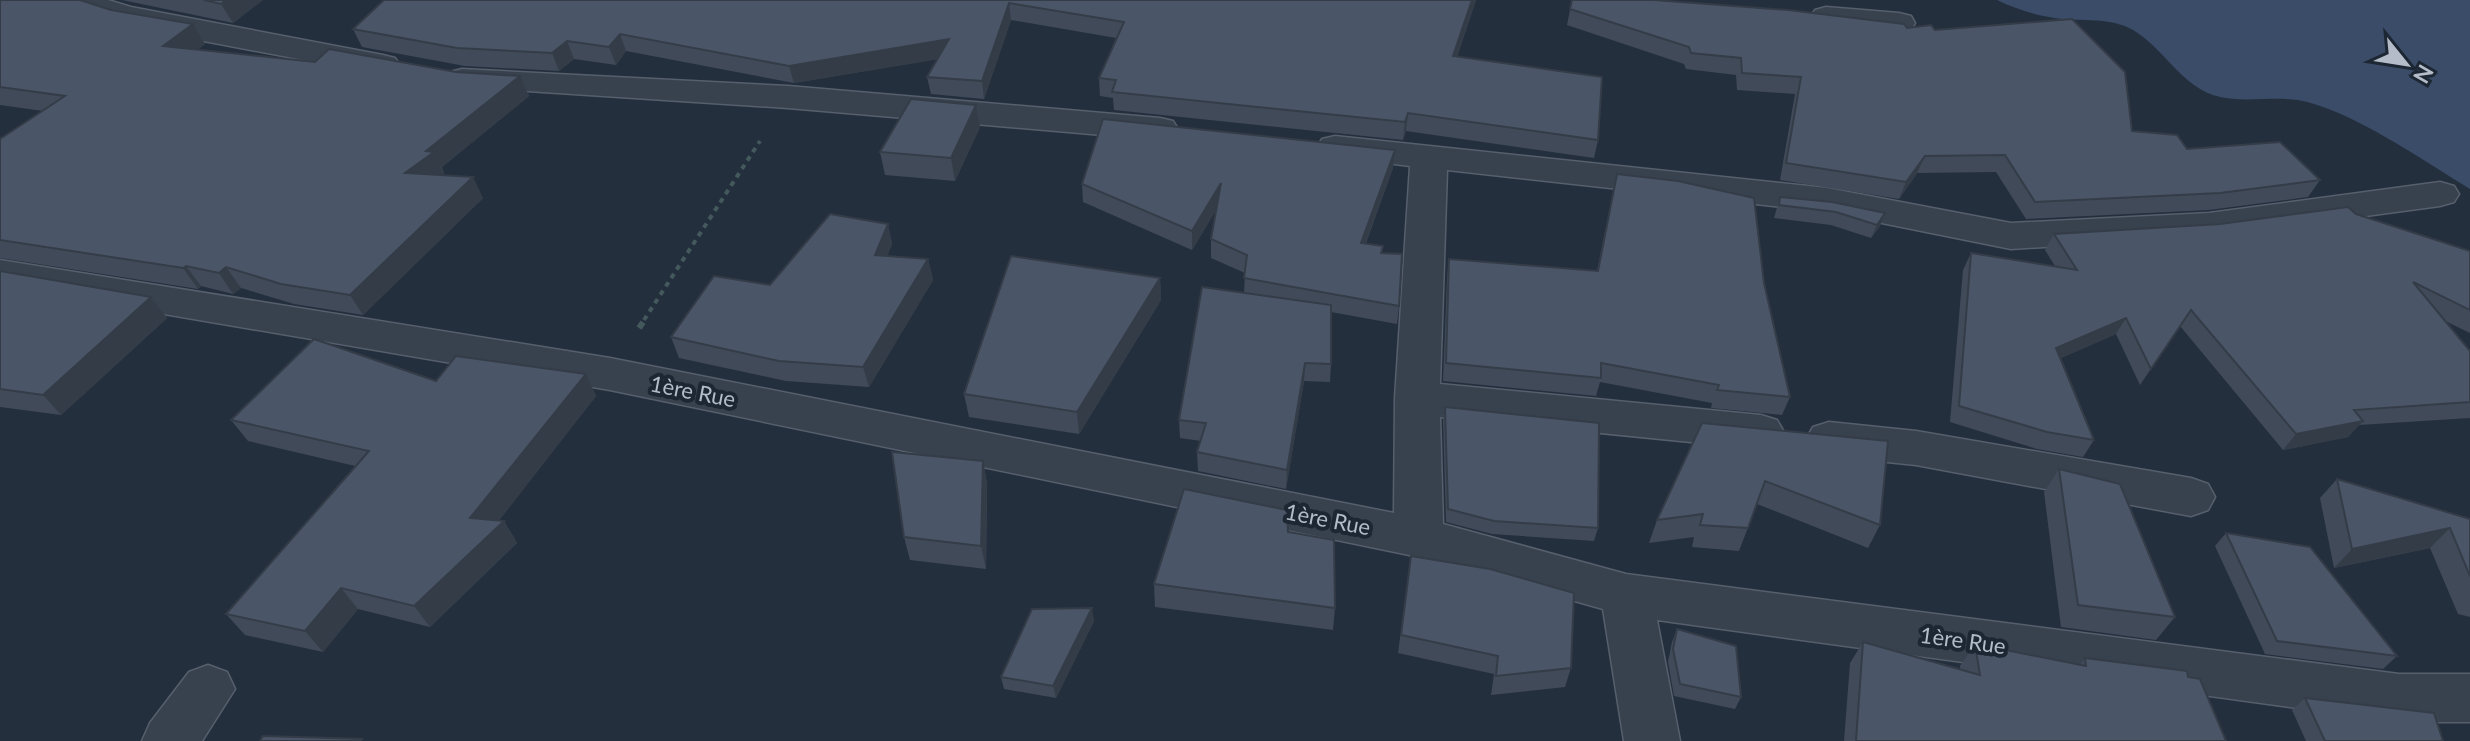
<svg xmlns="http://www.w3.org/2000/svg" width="2470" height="741" font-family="Lato,sans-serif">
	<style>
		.water { fill: #3a4c67 }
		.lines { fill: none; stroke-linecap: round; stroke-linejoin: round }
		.minor-casing { stroke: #565f6c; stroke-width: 3 }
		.path-far1 { stroke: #44595c; stroke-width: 4; stroke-dasharray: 5 5; stroke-linecap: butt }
		.path { stroke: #44595c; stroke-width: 6; stroke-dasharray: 7 7; stroke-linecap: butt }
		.minor { fill: #38414e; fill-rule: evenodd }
		.wall { fill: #404a59 }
		.shaded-wall { fill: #343c48 }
		.building { fill: #4a5667; stroke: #343c48; stroke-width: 2 }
		.labels { text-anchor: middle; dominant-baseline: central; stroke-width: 8; stroke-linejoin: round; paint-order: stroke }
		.street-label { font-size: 22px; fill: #b4bcc9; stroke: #1d2633 }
	</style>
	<rect width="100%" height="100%" fill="#242f3e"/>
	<path class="water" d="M1997,0H2470V189C2422,160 2352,110 2298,100C2270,96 2240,104 2213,95C2178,83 2160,42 2127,27C2104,17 2079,22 2055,18C2034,15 2016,9 1997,0Z"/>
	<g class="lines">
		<defs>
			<g id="minor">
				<polygon points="59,0 108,0 131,7 383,55 395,58 400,65 395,72 383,75 125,26 64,7"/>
				<polygon points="1826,7 1899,13 1911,16 1915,23 1911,30 1899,33 1815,24 1810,17 1815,10"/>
				<polygon points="462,69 788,86 1160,118 1173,121 1178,129 1173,137 1160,140 788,108 450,86 445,79 450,72"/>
				<polygon points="1335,136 1827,188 2011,223 2209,213 2440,182 2454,186 2459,194 2454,202 2440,206 2209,237 2011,249 1827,212 1447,170 1440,384 1761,415 1777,420 1784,432 1777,444 1761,449 1440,417 1443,524 1626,574 2399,674 2470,674 2470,722 2399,722 1657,620 1680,741 1624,741 1603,609 1419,557 610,390 0,286 0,260 610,358 1394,513 1395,398 1410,166 1322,155 1317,147 1322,139"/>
				<polygon points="1829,422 1916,431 2191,478 2208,484 2215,497 2208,510 2191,516 1916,465 1829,456 1813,451 1806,439 1813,427"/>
				<polygon points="208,665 227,672 235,689 202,741 142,741 150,723 189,672"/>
			</g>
		</defs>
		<use href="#minor" class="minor-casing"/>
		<polyline class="path-far1" points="644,320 760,141"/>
		<polyline class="path" points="639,328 646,318"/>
		<use href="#minor" class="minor"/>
	</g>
	<g class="wall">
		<polygon points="0,0 111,10 193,24 205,44 197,50 315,62 520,76 529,96 442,167 444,173 441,175 483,198 363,315 294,304 241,288 233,294 201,286 198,289 0,258 0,139 43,111 0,105"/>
		<polygon points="122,0 263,0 233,23"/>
		<polygon points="384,0 1476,0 1457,57 1598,140 1594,158 1406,131 1403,140 1114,110 1113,98 1100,96 1099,78 1116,38 1011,20 984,99 931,94 927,77 937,59 794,83 626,51 616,65 574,59 559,71 465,66 362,47 353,29"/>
		<polygon points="1572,0 1935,30 2132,131 2187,149 2320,180 2308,197 2209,210 2026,219 1996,172 1917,173 1899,199 1780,180 1795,94 1737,90 1736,75 1686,69 1684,64 1567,25"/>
		<polygon points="976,105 980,127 955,181 885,175 880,152"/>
		<polygon points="1395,150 1393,168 1366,243 1383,246 1382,253 1399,306 1397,324 1331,312 1331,364 1330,382 1304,381 1286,489 1198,471 1197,452 1201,441 1180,438 1179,420 1244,293 1245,273 1211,258 1211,239 1216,210 1192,250 1083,202 1082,184"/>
		<polygon points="1617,174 1764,283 1790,397 1782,415 1711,408 1712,403 1600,382 1596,396 1443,381 1447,277 1449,259 1597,271"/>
		<polygon points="1780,197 1832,202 1880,226 1871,238 1831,225 1774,218"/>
		<polygon points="2356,214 2470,251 2470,333 2445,321 2470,351 2470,418 2359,425 2348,437 2283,450 2180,326 2140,385 2116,334 2061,358 2094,440 2083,457 2037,449 1950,422 1963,270 1971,253 2055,266 2045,250 2054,234"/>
		<polygon points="888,224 892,244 887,256 928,259 933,280 869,387 786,381 679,358 671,337"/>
		<polygon points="0,271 151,297 167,318 61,415 0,407"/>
		<polygon points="1160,278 1161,300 1079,434 969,417 964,394"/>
		<polygon points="586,374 596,396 499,520 504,521 517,543 430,627 358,609 323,652 245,635 226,614 355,466 248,441 231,420 436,381"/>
		<polygon points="1445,407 1598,528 1594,541 1492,534 1446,522 1443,420"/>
		<polygon points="1702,423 1880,525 1868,548 1757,504 1739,551 1692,547 1694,537 1649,543 1657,520"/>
		<polygon points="983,461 987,484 986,569 910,560 904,537"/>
		<polygon points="2059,469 2175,617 2156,640 2061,627 2044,492"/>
		<polygon points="2337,479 2470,519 2470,617 2458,614 2430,548 2334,568 2320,498"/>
		<polygon points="1288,532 1335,608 1333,630 1155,607 1154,584"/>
		<polygon points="2226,533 2397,656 2383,669 2265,654 2215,546"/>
		<polygon points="1411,556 1571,668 1565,687 1491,695 1494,674 1398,653"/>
		<polygon points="1094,621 1056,698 1004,689 1001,677"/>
		<polygon points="1677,629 1741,697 1735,709 1674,696 1668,662 1672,642"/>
		<polygon points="1863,642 1960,670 1960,666 1975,644 2080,664 2085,658 2188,677 2226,741 1844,741 1850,663"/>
		<polygon points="2305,698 2443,741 2306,741 2292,710"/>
	</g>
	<g class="shaded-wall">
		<polygon points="226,0 263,0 233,23 221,4"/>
		<polygon points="1472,0 1476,0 1451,74 1453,56"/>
		<polygon points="1009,3 1011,20 984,99 982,81"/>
		<polygon points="193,24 205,44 176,66 163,46"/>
		<polygon points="620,34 626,51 616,65 609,47"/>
		<polygon points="949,39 952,57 794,83 789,66"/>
		<polygon points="567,41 574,59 559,71 552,53"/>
		<polygon points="520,76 529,96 442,167 444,173 415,193 405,173 426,151"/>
		<polygon points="976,105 980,127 955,181 951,158"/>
		<polygon points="1408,113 1406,131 1403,140 1405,122"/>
		<polygon points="1395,150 1393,168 1359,261 1361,243"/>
		<polygon points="1925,156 1917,173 1899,199 1906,182"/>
		<polygon points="473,177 483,198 363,315 350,295"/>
		<polygon points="1221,183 1221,202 1192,250 1192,231"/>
		<polygon points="1885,213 1880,226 1871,238 1877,225"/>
		<polygon points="888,224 892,244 880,276 875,255"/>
		<polygon points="928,259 933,280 869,387 863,367"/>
		<polygon points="186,266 201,286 198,289 183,268"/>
		<polygon points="226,267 241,288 233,294 219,273"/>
		<polygon points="1160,278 1161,300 1079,434 1077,412"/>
		<polygon points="151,297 167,318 61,415 43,395"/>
		<polygon points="2126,318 2116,334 2047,364 2056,348"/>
		<polygon points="1305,363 1304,381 1286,489 1287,470"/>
		<polygon points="586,374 596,396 484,540 470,518"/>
		<polygon points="2363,421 2348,437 2283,450 2296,434"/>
		<polygon points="983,461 987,484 986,569 981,546"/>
		<polygon points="504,521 517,543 430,627 414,606"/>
		<polygon points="2450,528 2430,548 2334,568 2352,549"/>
		<polygon points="341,588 358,609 323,652 305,631"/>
		<polygon points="1092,608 1094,621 1056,698 1053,686"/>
	</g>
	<g class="building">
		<polygon points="0,0 80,0 111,10 193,24 163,46 315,62 329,49 456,72 520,76 426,151 434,152 405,173 473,177 350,295 281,284 226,267 219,273 186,266 183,268 0,240 0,139 65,96 0,87"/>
		<polygon points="204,0 226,0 221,4"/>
		<polygon points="384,0 1472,0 1453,56 1602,77 1598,140 1408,113 1405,122 1112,92 1116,80 1099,78 1124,22 1009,3 982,81 927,77 949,39 789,66 620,34 609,47 567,41 552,53 457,48 353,29"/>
		<polygon points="1572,0 1654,0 1788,10 1904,24 1907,28 1931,25 1935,30 2072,19 2125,72 2132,131 2177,135 2187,149 2280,142 2320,180 2220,193 2035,202 2005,155 1925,156 1906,182 1786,163 1801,77 1742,73 1741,58 1691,53 1689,47 1570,9"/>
		<polygon points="911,99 976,105 951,158 880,152"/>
		<polygon points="1103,119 1395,150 1361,243 1383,246 1381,253 1402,254 1399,306 1244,278 1247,255 1211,239 1221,183 1192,231 1082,184"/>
		<polygon points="1617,174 1678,181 1754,198 1764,283 1790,397 1717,390 1719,385 1601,363 1601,378 1446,363 1449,259 1598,271"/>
		<polygon points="1780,197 1832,202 1885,213 1877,225 1836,212 1779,205"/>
		<polygon points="2348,207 2356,214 2470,251 2470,310 2413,282 2470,351 2470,402 2354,410 2363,421 2296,434 2191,310 2151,369 2126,318 2056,348 2094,440 2047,432 1959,406 1971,253 2077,270 2054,234 2220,224"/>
		<polygon points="830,214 888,224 875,255 928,259 863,367 779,361 671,337 714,276 770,285"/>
		<polygon points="1011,256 1160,278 1077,412 964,394"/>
		<polygon points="0,271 151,297 43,395 0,389"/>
		<polygon points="1202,287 1331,305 1331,364 1305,363 1287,470 1197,452 1206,423 1179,420"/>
		<polygon points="314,339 436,381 456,356 586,374 470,518 504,521 414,606 341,588 305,631 226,614 369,451 231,420"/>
		<polygon points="1445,407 1599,423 1598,528 1494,521 1448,509"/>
		<polygon points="1702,423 1888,441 1880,525 1765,481 1748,528 1700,525 1703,514 1657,520"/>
		<polygon points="892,452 983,461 981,546 904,537"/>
		<polygon points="2059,469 2120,484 2175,617 2078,605"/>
		<polygon points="2337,479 2470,519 2470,576 2450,528 2352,549"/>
		<polygon points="1184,489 1287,510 1288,532 1334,540 1335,608 1154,584"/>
		<polygon points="2226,533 2310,547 2397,656 2277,641"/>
		<polygon points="1411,556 1490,569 1574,593 1571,668 1496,676 1498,656 1401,635"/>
		<polygon points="1092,608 1053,686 1001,677 1032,609"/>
		<polygon points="1677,629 1736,646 1741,697 1680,684 1673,649"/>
		<polygon points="1863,642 1980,675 1975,644 2086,666 2085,658 2187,671 2188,677 2200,679 2226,741 1856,741"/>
		<polygon points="2305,698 2434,713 2443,741 2325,741"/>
		<polygon points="263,736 362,739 360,741 260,741"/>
	</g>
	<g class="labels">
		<g class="street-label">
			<text transform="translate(693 391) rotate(11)">1ère Rue</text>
			<text transform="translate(1328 519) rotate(11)">1ère Rue</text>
			<text transform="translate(1963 640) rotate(8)">1ère Rue</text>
		</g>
	</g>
	<g transform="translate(2406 64) rotate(120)" stroke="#1d2633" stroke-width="6" paint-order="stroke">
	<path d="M0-6L14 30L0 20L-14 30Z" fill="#b4bcc9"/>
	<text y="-12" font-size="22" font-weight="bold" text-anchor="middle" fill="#b4bcc9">N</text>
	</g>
</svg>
